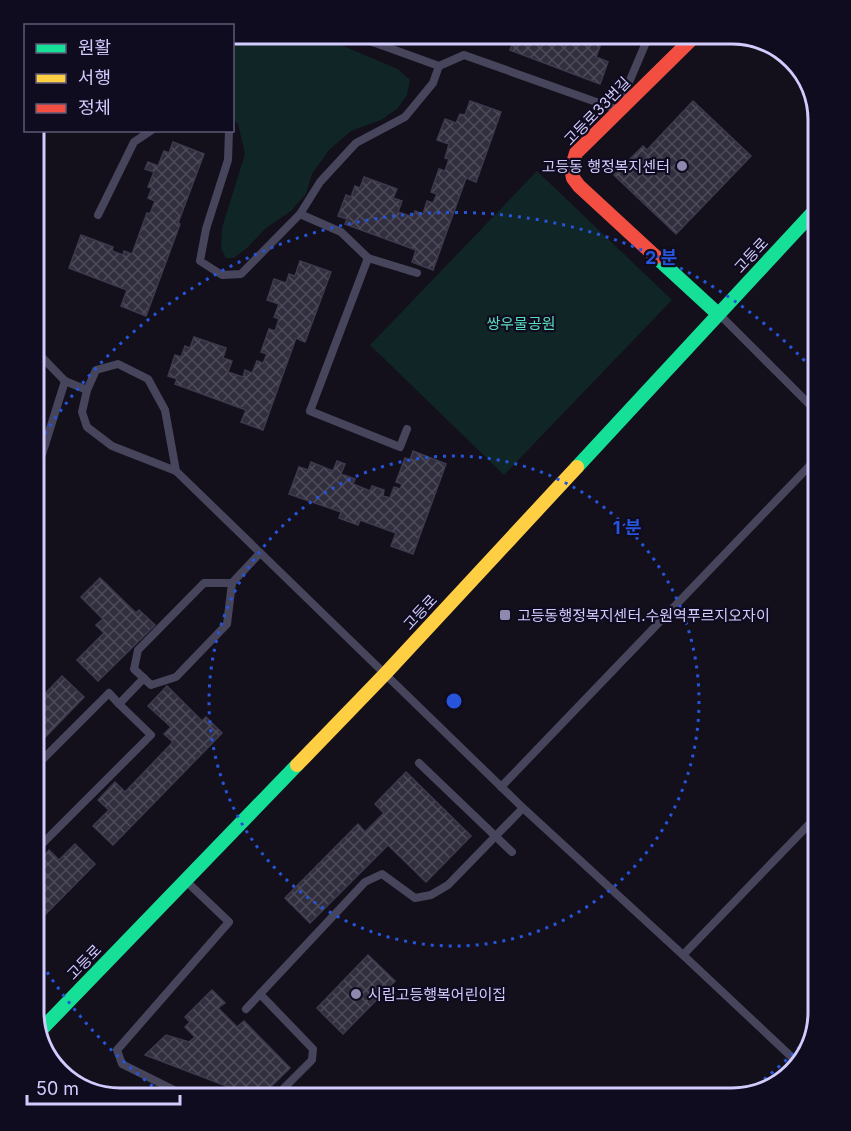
<svg xmlns="http://www.w3.org/2000/svg" width="851" height="1131" font-family="Inter,'Noto Sans KR',sans-serif">
	<style>
		.park { fill: #102525 }
		.building { fill: url(#building-cross-hatch); stroke: #3e3a4e; stroke-width: 1.5 }
		.lines { fill: none; stroke-linecap: round; stroke-linejoin: round }
		.lane { stroke: #46455c; stroke-width: 8 }
		.fast { stroke: #16e098; stroke-width: 14 }
		.slow { stroke: #ffcf43; stroke-width: 14 }
		.jam { stroke: #f24e42; stroke-width: 14 }
		.ring { fill: none; stroke: #2654da; stroke-width: 3; stroke-dasharray: 3 6 }
		.poi-dot { fill: #8e8aaf; stroke: #100c1f; stroke-width: 2 }
		.labels { text-anchor: middle; dominant-baseline: central; stroke-width: 4.5; stroke-linejoin: round; paint-order: stroke }
		.street-label { font-size: 15px; fill: #d1cbfe; stroke: #100c1f }
		.poi-label { font-size: 15px; fill: #d1cbfe; stroke: #100c1f; text-anchor: start }
		.park-label { font-size: 15px; fill: #59dcbb; stroke: #100c1f }
		.rim { fill: none; stroke: #d1cbfe; stroke-width: 3 }
		.centre { fill: #2654da; stroke: #100c1f; stroke-width: 3 }
		.ring-label { font-size: 18px; text-anchor: middle; font-weight: bold; fill: #2654da; stroke: #100c1f; stroke-width: 4.5; stroke-linejoin: round; paint-order: stroke }
	</style>
	<defs>
		<pattern id="building-cross-hatch" width="8" height="8" patternUnits="userSpaceOnUse" patternTransform="scale(1.5)"><rect width="8" height="8" fill="#312e3d"/><path d="M0 0l8 8M0 8l8-8" fill="none" stroke="#4e4b5a"/></pattern>
	</defs>
	<rect width="100%" height="100%" fill="#13101b"/>
	<g class="park">
		<polygon points="233,33 312,33 398,69 410,80 407,95 397,109 381,120 351,131 329,150 312,174 306,194 291,211 266,228 248,247 234,258 226,258 221,248 222,228 245,154 238,124 233,119"/>
		<polygon points="537,171 672,300 504,475 370,345"/>
	</g>
	<g class="building">
		<polygon points="516,33 605,33 596,57 608,62 600,84 510,50"/>
		<polygon points="470,101 501,112 476,182 466,178 433,270 412,262 416,250 345,224 347,219 338,216 346,195 351,197 355,186 360,188 364,177 397,189 393,198 402,201 398,212 413,217 415,211 423,214 427,201 433,203 437,194 431,192 439,169 445,171 449,159 445,158 449,144 437,140 445,119 456,123 460,114 465,115"/>
		<polygon points="693,101 751,156 676,234 614,175 643,146 647,150"/>
		<polygon points="173,142 204,154 178,223 180,224 146,316 121,306 127,290 69,268 81,235 113,247 112,251 123,255 124,251 132,254 147,213 150,214 155,201 148,198 152,188 148,187 154,172 145,169 148,162 158,166 164,151 169,153"/>
		<polygon points="300,261 331,272 305,342 296,338 263,430 241,422 246,410 175,384 177,379 168,376 175,355 181,357 185,346 190,348 194,337 226,348 223,358 232,361 228,372 243,377 245,370 252,373 257,361 263,363 267,354 261,352 269,329 275,331 279,319 274,317 279,304 267,300 274,279 286,283 289,274 295,276"/>
		<polygon points="413,451 446,464 413,554 391,546 396,533 360,520 358,525 339,518 341,512 289,494 299,467 308,470 311,462 333,471 337,461 345,464 341,474 355,479 353,484 370,491 372,486 384,490 383,496 390,498 394,487 400,489 402,484 396,482 405,458 410,460"/>
		<polygon points="100,578 136,613 139,610 155,625 98,681 77,660 104,633 96,625 103,619 81,597"/>
		<polygon points="62,676 84,697 33,750 33,692 40,699"/>
		<polygon points="167,686 202,721 206,717 222,733 113,845 93,826 109,810 98,800 115,782 125,792 173,742 164,734 171,727 148,706"/>
		<polygon points="406,772 471,836 426,882 388,845 310,923 285,898 358,824 365,832 384,813 375,804"/>
		<polygon points="75,844 95,864 33,927 33,886 42,877 33,867 49,850 59,860"/>
		<polygon points="368,955 395,981 343,1034 317,1008"/>
		<polygon points="212,990 225,1003 218,1008 237,1027 244,1021 290,1068 259,1098 240,1098 229,1087 145,1055 166,1035 189,1042 195,1037 185,1027 190,1022 185,1017"/>
	</g>
	<g class="lines">
		<g class="lane">
			<polyline points="345,33 381,45 439,66"/>
			<polyline points="381,45 386,33"/>
			<polyline points="624,94 650,33"/>
			<polyline points="229,130 228,160 206,229 200,261 222,275 241,274 300,214 341,232 368,258"/>
			<polyline points="300,214 320,182 356,143 405,117 433,83 439,66 464,55 616,109"/>
			<polyline points="98,215 134,142 152,130"/>
			<polyline points="721,316 818,413"/>
			<polyline points="33,348 65,381"/>
			<polyline points="407,429 400,447 310,411 368,258 417,273"/>
			<polyline points="176,471 165,410 148,379 118,364 96,370 87,390 82,412 87,427 112,446 176,471 523,808 683,955 798,1063"/>
			<polyline points="33,483 65,381 87,390"/>
			<polyline points="232,583 204,583 138,650 134,669 151,685 176,677 227,624 232,583 260,553"/>
			<polyline points="419,763 512,852"/>
			<polyline points="33,769 109,693 119,704 144,678"/>
			<polyline points="501,787 818,457"/>
			<polyline points="33,853 151,735 119,704"/>
			<polyline points="186,881 229,922 117,1050 122,1064 190,1098"/>
			<polyline points="683,955 818,815"/>
			<polyline points="260,994 313,1049 312,1060 274,1098"/>
			<polyline points="246,1009 365,882 382,874 415,898 431,895 448,885 523,808"/>
		</g>
		<g class="fast">
			<polyline points="656,257 718,314"/>
			<polyline points="577,467 818,207"/>
			<polyline points="39,1032 297,765"/>
		</g>
		<polyline class="slow" points="297,765 385,674 577,467"/>
		<polyline class="jam" points="656,257 579,186 573,178 571,169 576,153 698,33"/>
	</g>
	<g class="ring">
		<circle cx="454" cy="701" r="245"/>
		<path d="M812 1034A489 489 0 0 1 748 1092M167 1097A489 489 0 0 1 35 953M35 449A489 489 0 0 1 817 374"/>
	</g>
	<g class="poi-dot">
		<circle cx="682" cy="166" r="6"/>
		<rect x="499" y="609" width="12" height="12" rx="3"/>
		<circle cx="356" cy="994" r="6"/>
	</g>
	<g class="labels">
		<g class="street-label">
			<text transform="translate(597 111) rotate(-46)">고등로33번길</text>
			<text transform="translate(751 255) rotate(-47)">고등로</text>
			<text transform="translate(420 612) rotate(-47)">고등로</text>
			<text transform="translate(84 962) rotate(-46)">고등로</text>
		</g>
		<g class="poi-label">
			<text x="670" y="166" text-anchor="end">고등동 행정복지센터</text>
			<text x="517" y="615">고등동행정복지센터.수원역푸르지오자이</text>
			<text x="368" y="994">시립고등행복어린이집</text>
		</g>
		<g class="park-label">
			<text x="521" y="323">쌍우물공원</text>
		</g>
	</g>
	<path d="M0 0H851V1131H0ZM120 44H732A76 76 0 0 1 808 120V1012A76 76 0 0 1 732 1088H120A76 76 0 0 1 44 1012V120A76 76 0 0 1 120 44Z" fill="#100c1f" fill-rule="evenodd"/>
	<path class="rim" d="M120 44H732A76 76 0 0 1 808 120V1012A76 76 0 0 1 732 1088H120A76 76 0 0 1 44 1012V120A76 76 0 0 1 120 44Z"/>
	<circle cx="454" cy="701" r="9" class="centre"/>
	<g class="ring-label">
		<text x="661" y="264">2 분</text>
		<text x="627" y="534">1 분</text>
	</g>
	<rect x="24" y="24" width="210" height="108" fill="#100c1f" stroke="#5d5878" stroke-width="1.5"/>
	<rect x="36" y="44" width="30" height="9" fill="#16e098" stroke="#5d5878" stroke-width="1.5"/>
	<text x="78" y="54" font-size="18" fill="#d1cbfe">원활</text>
	<rect x="36" y="74" width="30" height="9" fill="#ffcf43" stroke="#5d5878" stroke-width="1.5"/>
	<text x="78" y="84" font-size="18" fill="#d1cbfe">서행</text>
	<rect x="36" y="104" width="30" height="9" fill="#f24e42" stroke="#5d5878" stroke-width="1.5"/>
	<text x="78" y="114" font-size="18" fill="#d1cbfe">정체</text>
	<path d="M27 1095v9h153v-9" fill="none" stroke="#d1cbfe" stroke-width="3"/>
	<text x="36" y="1095" font-size="18" fill="#d1cbfe" stroke="#100c1f" stroke-width="4.5" paint-order="stroke">50 m</text>
</svg>
